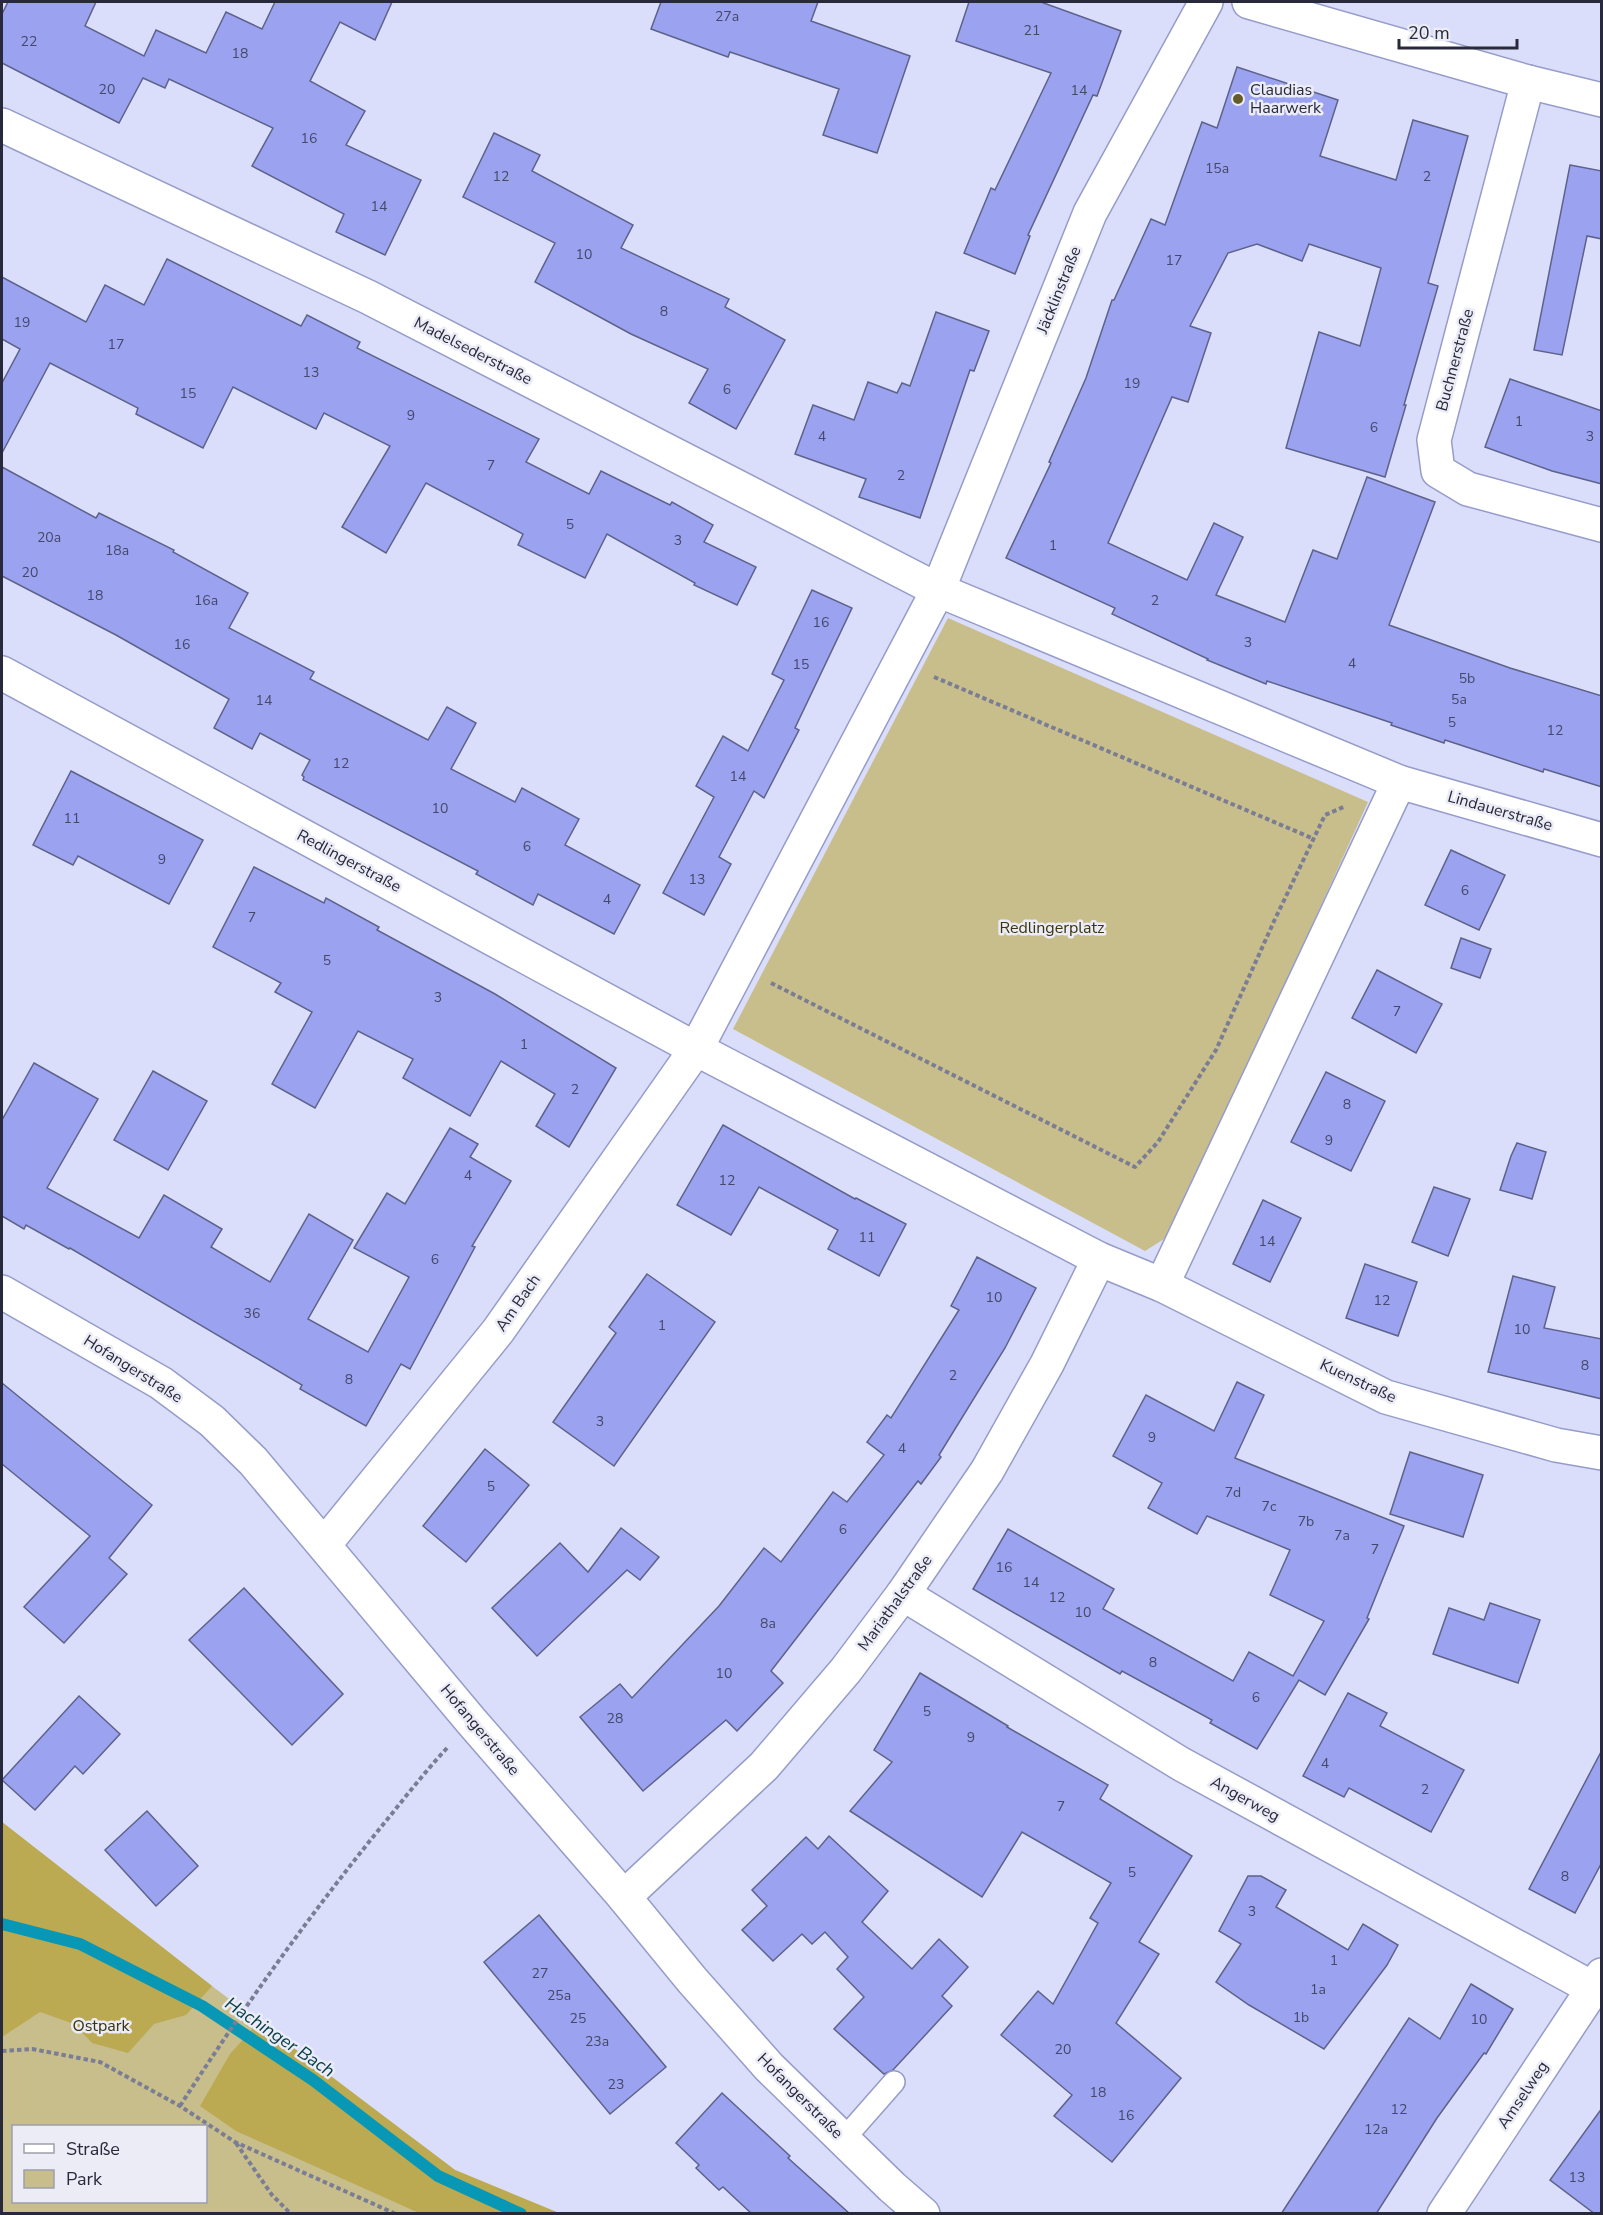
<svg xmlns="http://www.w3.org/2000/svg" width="1603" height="2215" font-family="'Nunito Sans',sans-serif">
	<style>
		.green { fill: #c8be8c; fill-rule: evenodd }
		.forest { fill: #bbaa51 }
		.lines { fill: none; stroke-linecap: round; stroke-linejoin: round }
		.stream { stroke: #0898b6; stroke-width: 12 }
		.building { fill: #9ba3f0; stroke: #5d628b; stroke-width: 1.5 }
		.lane-casing { stroke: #969cc9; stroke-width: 24 }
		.street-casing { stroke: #969cc9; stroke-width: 36 }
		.path { stroke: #7a7d94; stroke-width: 4; stroke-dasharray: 4.5 3; stroke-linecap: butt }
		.lane { stroke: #fff; stroke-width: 21 }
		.street { stroke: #fff; stroke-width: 33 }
		.poi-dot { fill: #665c29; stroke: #ebecf6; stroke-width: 2 }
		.labels { text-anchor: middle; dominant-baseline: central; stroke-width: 5; stroke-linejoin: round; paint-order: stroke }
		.number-label { font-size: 14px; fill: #454869 }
		.poi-label { font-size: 16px; fill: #282a3c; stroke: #ebecf6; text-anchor: start }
		.street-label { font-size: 16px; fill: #282a3c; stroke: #ebecf6 }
		.park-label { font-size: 16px; fill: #3a330b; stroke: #ebecf6 }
		.water-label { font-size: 18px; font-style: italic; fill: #053c49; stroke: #ebecf6 }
	</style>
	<rect width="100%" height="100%" fill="#dadefb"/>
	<g class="green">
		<polygon points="948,618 1368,802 1172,1234 1145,1251 733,1029"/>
		<path d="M2,1822L212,1986L455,2170L559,2213H2ZM14,2126H206V2202H14Z"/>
	</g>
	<g class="forest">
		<polygon points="2,1822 212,1986 186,2015 154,2024 128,2053 92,2043 74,2024 40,2012 2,2037"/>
		<polygon points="259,2022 455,2170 559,2213 419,2213 236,2131 200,2106 230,2054"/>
	</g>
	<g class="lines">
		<polyline class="stream" points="2,1924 80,1944 202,2006 313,2080 438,2176 521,2214"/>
	</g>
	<g class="building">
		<polygon points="8,2 96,2 85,26 144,56 156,30 206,53 226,12 262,29 275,2 392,2 375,40 340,22 310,81 365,111 346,145 421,180 385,255 336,232 344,214 252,166 273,128 169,79 165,88 143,78 119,123 2,63 2,14"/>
		<polygon points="661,2 818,2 811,21 910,56 877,153 823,135 839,89 730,52 728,57 651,29"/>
		<polygon points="969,2 1041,2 1121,31 1097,96 1093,95 1028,235 1030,236 1015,274 964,253 991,188 995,190 1051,73 956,41"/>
		<polygon points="1237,67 1338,100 1320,156 1396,180 1413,120 1468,136 1428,283 1438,286 1404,405 1406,405 1385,477 1286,448 1319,332 1360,346 1381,268 1309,244 1302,261 1257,244 1228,253 1190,326 1211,333 1188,402 1172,397 1108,543 1187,580 1214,523 1243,537 1216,595 1285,622 1313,550 1337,559 1367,477 1435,502 1389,625 1510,668 1602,696 1602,787 1544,769 1543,772 1445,740 1444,743 1391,725 1392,723 1267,681 1266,684 1207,660 1208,659 1112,614 1115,608 1006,558 1051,463 1049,462 1086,378 1112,300 1114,300 1151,219 1165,225 1202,122 1217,128"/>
		<polygon points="494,133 540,155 532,171 633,225 621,248 729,299 725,307 785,340 736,429 689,403 708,369 631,334 535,282 555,243 463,197"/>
		<polygon points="1570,165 1602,171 1602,239 1587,236 1562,355 1534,350"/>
		<polygon points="167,259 301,326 307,315 360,342 357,348 539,439 526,462 589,494 601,471 670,505 672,502 713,525 704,542 756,567 737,605 694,585 695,583 607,534 585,578 518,545 523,534 426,483 386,553 342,527 390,446 324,413 316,429 233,387 203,448 136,414 138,408 50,363 2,453 2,383 20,349 2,339 2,277 86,322 105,285 144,305"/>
		<polygon points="936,312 989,331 974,371 970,370 920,518 859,497 866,479 795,454 813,405 854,420 868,382 897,393 902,383 910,386"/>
		<polygon points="1510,379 1602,411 1602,484 1552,471 1485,447"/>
		<polygon points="2,467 96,518 99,513 174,550 173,552 248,593 229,628 314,672 310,679 428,740 447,707 476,723 451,769 515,802 522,788 579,819 565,845 640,885 614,934 538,894 533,905 476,874 478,871 303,780 304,777 302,775 310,760 260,733 252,749 214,728 229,699 116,635 2,576"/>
		<polygon points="812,590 852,608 795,728 799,730 764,798 754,791 719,857 731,864 704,915 663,893 714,797 696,786 723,736 748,751 784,680 772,674"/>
		<polygon points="71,771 203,840 169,904 78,856 73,865 33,845"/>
		<polygon points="1451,850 1505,875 1479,930 1425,905"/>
		<polygon points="254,867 324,903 326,898 379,927 377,930 495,994 616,1068 569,1147 536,1126 555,1094 501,1061 470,1116 403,1078 413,1059 358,1031 315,1108 272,1084 312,1012 275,992 281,983 213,947"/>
		<polygon points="1461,938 1491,949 1480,978 1451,968"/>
		<polygon points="1377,970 1442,1004 1416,1053 1352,1018"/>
		<polygon points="34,1063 98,1099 47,1188 139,1238 164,1195 222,1229 211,1247 270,1282 309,1214 353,1240 308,1319 368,1352 409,1277 354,1248 387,1193 405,1204 450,1128 478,1144 470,1157 511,1181 472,1246 475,1247 410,1369 401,1364 366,1426 300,1389 302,1385 70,1248 69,1249 26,1225 24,1229 2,1216 2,1120"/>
		<polygon points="153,1071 207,1101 168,1170 114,1140"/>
		<polygon points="1326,1072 1385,1101 1351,1171 1291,1142"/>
		<polygon points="723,1125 855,1199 856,1198 906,1224 879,1276 828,1249 838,1230 759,1187 731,1235 677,1205"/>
		<polygon points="1517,1143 1546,1152 1532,1199 1500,1190 1511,1156"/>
		<polygon points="1434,1187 1470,1199 1448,1256 1412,1242"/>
		<polygon points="1263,1200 1301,1218 1270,1282 1233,1264"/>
		<polygon points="977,1257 1036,1288 1005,1348 939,1455 941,1457 921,1484 918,1481 771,1671 783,1683 737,1731 726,1720 643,1791 580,1717 620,1684 632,1698 719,1606 764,1548 781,1562 833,1492 847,1502 884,1455 867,1442 887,1415 891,1418 959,1310 951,1306"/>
		<polygon points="1365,1264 1417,1282 1398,1336 1346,1318"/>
		<polygon points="647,1274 715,1322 614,1466 553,1422 616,1333 609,1327"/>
		<polygon points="1513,1276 1555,1287 1544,1328 1602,1339 1602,1399 1488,1372"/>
		<polygon points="1237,1382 1264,1395 1235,1458 1404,1526 1367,1618 1369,1619 1325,1695 1299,1680 1257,1749 1210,1723 1212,1720 1122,1671 1120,1674 973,1589 1008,1529 1114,1589 1103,1609 1233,1681 1249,1652 1293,1676 1324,1621 1270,1595 1290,1550 1207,1516 1197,1534 1148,1508 1162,1483 1113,1456 1146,1395 1214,1431"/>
		<polygon points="2,1383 152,1505 109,1558 127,1574 64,1643 24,1607 90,1536 2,1464"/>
		<polygon points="485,1449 529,1485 466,1562 423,1526"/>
		<polygon points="1410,1452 1483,1475 1463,1537 1390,1514"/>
		<polygon points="621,1528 659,1557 640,1580 627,1570 537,1656 492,1608 560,1543 588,1572"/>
		<polygon points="244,1588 343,1694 292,1745 189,1640"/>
		<polygon points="1490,1603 1540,1620 1518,1683 1433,1654 1449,1608 1484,1620"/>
		<polygon points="920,1673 1008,1726 1007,1727 1108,1785 1100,1799 1192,1856 1139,1942 1159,1954 1116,2023 1181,2078 1112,2162 1054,2116 1072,2095 1001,2035 1038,1991 1053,2004 1098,1923 1090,1918 1111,1883 1022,1832 982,1897 850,1811 892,1762 874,1750"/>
		<polygon points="1348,1693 1387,1713 1380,1726 1464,1770 1431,1832 1349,1788 1344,1797 1303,1776"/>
		<polygon points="79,1696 120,1734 83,1774 75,1766 35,1810 2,1780"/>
		<polygon points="1602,1750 1602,1862 1575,1913 1529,1889"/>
		<polygon points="147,1811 198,1866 156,1906 105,1850"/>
		<polygon points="829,1836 888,1891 862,1922 912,1969 939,1939 968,1967 942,1996 952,2006 893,2070 884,2074 834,2029 864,1997 837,1969 848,1957 825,1932 812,1944 802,1934 773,1961 742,1930 767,1906 752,1890 806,1837 818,1849"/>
		<polygon points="1248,1876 1261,1876 1286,1890 1276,1907 1348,1950 1363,1924 1398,1945 1387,1965 1324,2049 1249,2005 1216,1982 1241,1944 1219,1931"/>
		<polygon points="539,1915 666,2067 610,2114 484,1962"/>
		<polygon points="1471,1984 1513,2009 1486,2054 1484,2053 1437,2118 1376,2214 1281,2214 1409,2018 1440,2039"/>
		<polygon points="722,2093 790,2156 788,2158 850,2214 752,2214 723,2187 719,2190 696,2168 699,2165 676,2143"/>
		<polygon points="1602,2108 1602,2214 1595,2214 1550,2180"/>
	</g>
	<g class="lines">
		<defs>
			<polyline id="lane" points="843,2140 894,2082"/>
			<g id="street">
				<polyline points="1249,2 1528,82 1602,100"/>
				<polyline points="1528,82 1434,440 1438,471 1468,489 1602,525"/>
				<polyline points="2,125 368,297 938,590 1399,782 1602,840"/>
				<polyline points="2,673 696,1049 1099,1259 1162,1285 1386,1397 1556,1445 1602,1453"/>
				<polyline points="1162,1285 1399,782"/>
				<polyline points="2,1292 161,1383 212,1421 253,1461 472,1722 624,1897 692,1980 769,2067 892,2187 923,2214"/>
				<polyline points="324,1545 498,1331 696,1049 938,590 1090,213 1206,2"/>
				<polyline points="903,1594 1181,1764 1594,1989"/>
				<polyline points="624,1897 764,1766 846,1670 903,1594 987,1471 1047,1364 1099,1259"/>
				<polyline points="1444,2214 1602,1975"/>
			</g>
		</defs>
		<use href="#lane" class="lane-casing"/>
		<use href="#street" class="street-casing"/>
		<g class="path">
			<polyline points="934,677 1314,839"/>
			<polyline points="771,983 1135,1167 1158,1142 1216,1050 1275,919 1325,815 1346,806"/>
			<polyline points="2,2051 32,2049 100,2062 180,2106 235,2142 396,2214"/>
			<path d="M180,2106C241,2011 306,1920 377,1832C400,1804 422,1775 447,1748"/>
			<polyline points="236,2143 272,2195 291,2214"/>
		</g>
		<use href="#lane" class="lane"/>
		<use href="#street" class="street"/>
	</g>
	<circle class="poi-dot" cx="1238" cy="99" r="6"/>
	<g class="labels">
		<g class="number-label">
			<text x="727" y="16">27a</text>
			<text x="1032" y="30">21</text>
			<text x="29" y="41">22</text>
			<text x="240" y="53">18</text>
			<text x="107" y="89">20</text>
			<text x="1079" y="90">14</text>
			<text x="309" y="138">16</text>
			<text x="1217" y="168">15a</text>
			<text x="501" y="176">12</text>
			<text x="1427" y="176">2</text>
			<text x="379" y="206">14</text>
			<text x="584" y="254">10</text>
			<text x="1174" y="260">17</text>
			<text x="664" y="311">8</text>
			<text x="22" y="322">19</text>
			<text x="116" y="344">17</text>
			<text x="311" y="372">13</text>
			<text x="1132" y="383">19</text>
			<text x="727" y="389">6</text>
			<text x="188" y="393">15</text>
			<text x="411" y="415">9</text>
			<text x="1519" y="421">1</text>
			<text x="1374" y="427">6</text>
			<text x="822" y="436">4</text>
			<text x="1590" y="436">3</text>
			<text x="491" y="465">7</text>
			<text x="901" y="475">2</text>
			<text x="570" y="524">5</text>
			<text x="49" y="537">20a</text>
			<text x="678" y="540">3</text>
			<text x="1053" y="545">1</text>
			<text x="117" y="550">18a</text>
			<text x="30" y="572">20</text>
			<text x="95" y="595">18</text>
			<text x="206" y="600">16a</text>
			<text x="1155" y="600">2</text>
			<text x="821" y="622">16</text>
			<text x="1248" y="642">3</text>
			<text x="182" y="644">16</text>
			<text x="1352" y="663">4</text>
			<text x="801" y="664">15</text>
			<text x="1467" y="678">5b</text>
			<text x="1459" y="699">5a</text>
			<text x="264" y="700">14</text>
			<text x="1452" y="722">5</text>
			<text x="1555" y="730">12</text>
			<text x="341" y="763">12</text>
			<text x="738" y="776">14</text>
			<text x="440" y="808">10</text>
			<text x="72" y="818">11</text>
			<text x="527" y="846">6</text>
			<text x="162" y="859">9</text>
			<text x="697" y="879">13</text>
			<text x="1465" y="890">6</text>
			<text x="607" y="899">4</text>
			<text x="252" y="917">7</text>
			<text x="327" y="960">5</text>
			<text x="438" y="997">3</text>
			<text x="1397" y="1011">7</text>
			<text x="524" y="1044">1</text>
			<text x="575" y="1089">2</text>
			<text x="1347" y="1104">8</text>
			<text x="1329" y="1140">9</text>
			<text x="468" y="1175">4</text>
			<text x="727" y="1180">12</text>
			<text x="867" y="1237">11</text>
			<text x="1267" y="1241">14</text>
			<text x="435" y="1259">6</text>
			<text x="994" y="1297">10</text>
			<text x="1382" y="1300">12</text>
			<text x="252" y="1313">36</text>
			<text x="662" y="1325">1</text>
			<text x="1522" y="1329">10</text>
			<text x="1585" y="1365">8</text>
			<text x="953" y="1375">2</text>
			<text x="349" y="1379">8</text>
			<text x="600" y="1421">3</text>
			<text x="1152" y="1437">9</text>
			<text x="902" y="1448">4</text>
			<text x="491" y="1486">5</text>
			<text x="1233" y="1492">7d</text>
			<text x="1269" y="1506">7c</text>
			<text x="1306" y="1521">7b</text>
			<text x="843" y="1529">6</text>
			<text x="1342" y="1535">7a</text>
			<text x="1375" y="1549">7</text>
			<text x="1004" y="1567">16</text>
			<text x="1031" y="1582">14</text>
			<text x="1057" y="1597">12</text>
			<text x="1083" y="1612">10</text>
			<text x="768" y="1623">8a</text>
			<text x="1153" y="1662">8</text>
			<text x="724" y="1673">10</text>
			<text x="1256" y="1697">6</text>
			<text x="927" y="1711">5</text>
			<text x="615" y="1718">28</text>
			<text x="971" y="1737">9</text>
			<text x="1325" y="1763">4</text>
			<text x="1425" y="1789">2</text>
			<text x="1061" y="1806">7</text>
			<text x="1132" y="1872">5</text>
			<text x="1565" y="1876">8</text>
			<text x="1252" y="1911">3</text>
			<text x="1334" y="1960">1</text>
			<text x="540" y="1973">27</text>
			<text x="1318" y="1989">1a</text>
			<text x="559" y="1995">25a</text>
			<text x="1301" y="2017">1b</text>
			<text x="578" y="2018">25</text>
			<text x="1479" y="2019">10</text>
			<text x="597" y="2041">23a</text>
			<text x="1063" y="2049">20</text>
			<text x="616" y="2084">23</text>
			<text x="1098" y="2092">18</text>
			<text x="1399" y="2109">12</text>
			<text x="1126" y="2115">16</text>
			<text x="1376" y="2129">12a</text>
			<text x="1577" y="2177">13</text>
		</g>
		<g class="poi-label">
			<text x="1250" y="90">Claudias<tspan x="1250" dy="18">Haarwerk</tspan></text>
		</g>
		<g class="street-label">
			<text transform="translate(1059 290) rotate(-68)">Jäcklinstraße</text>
			<text transform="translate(473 351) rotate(27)">Madelsederstraße</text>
			<text transform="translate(1455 360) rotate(-75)">Buchnerstraße</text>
			<text transform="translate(1500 811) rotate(16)">Lindauerstraße</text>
			<text transform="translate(349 861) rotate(28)">Redlingerstraße</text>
			<text transform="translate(518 1303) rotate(-55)">Am Bach</text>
			<text transform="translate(133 1369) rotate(32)">Hofangerstraße</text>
			<text transform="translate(1358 1381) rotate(25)">Kuenstraße</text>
			<text transform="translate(895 1603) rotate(-54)">Mariathalstraße</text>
			<text transform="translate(480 1730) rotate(50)">Hofangerstraße</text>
			<text transform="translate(1245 1799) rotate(29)">Angerweg</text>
			<text transform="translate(1523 2095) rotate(-56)">Amselweg</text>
			<text transform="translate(800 2096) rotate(45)">Hofangerstraße</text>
		</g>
		<g class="park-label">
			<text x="1052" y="928">Redlingerplatz</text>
			<text x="101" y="2026">Ostpark</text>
		</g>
		<g class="water-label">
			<text transform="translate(280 2037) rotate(34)">Hachinger Bach</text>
		</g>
	</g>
	<rect width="1603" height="2215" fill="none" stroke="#282a3c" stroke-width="6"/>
	<rect x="12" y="2125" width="195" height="78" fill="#ebecf6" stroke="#9d9eac" stroke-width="1.5"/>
	<rect x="24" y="2144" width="30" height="9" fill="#ffffff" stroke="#9d9eac" stroke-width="1.5"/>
	<text x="66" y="2155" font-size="18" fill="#282a3c">Straße</text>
	<rect x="24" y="2170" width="30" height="18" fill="#c8be8c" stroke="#9d9eac" stroke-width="1.5"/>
	<text x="66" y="2185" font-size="18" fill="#282a3c">Park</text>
	<path d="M1399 39v9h118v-9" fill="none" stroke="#282a3c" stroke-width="3"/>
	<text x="1408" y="39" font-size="18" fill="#282a3c" stroke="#ebecf6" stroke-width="4.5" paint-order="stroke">20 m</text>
</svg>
